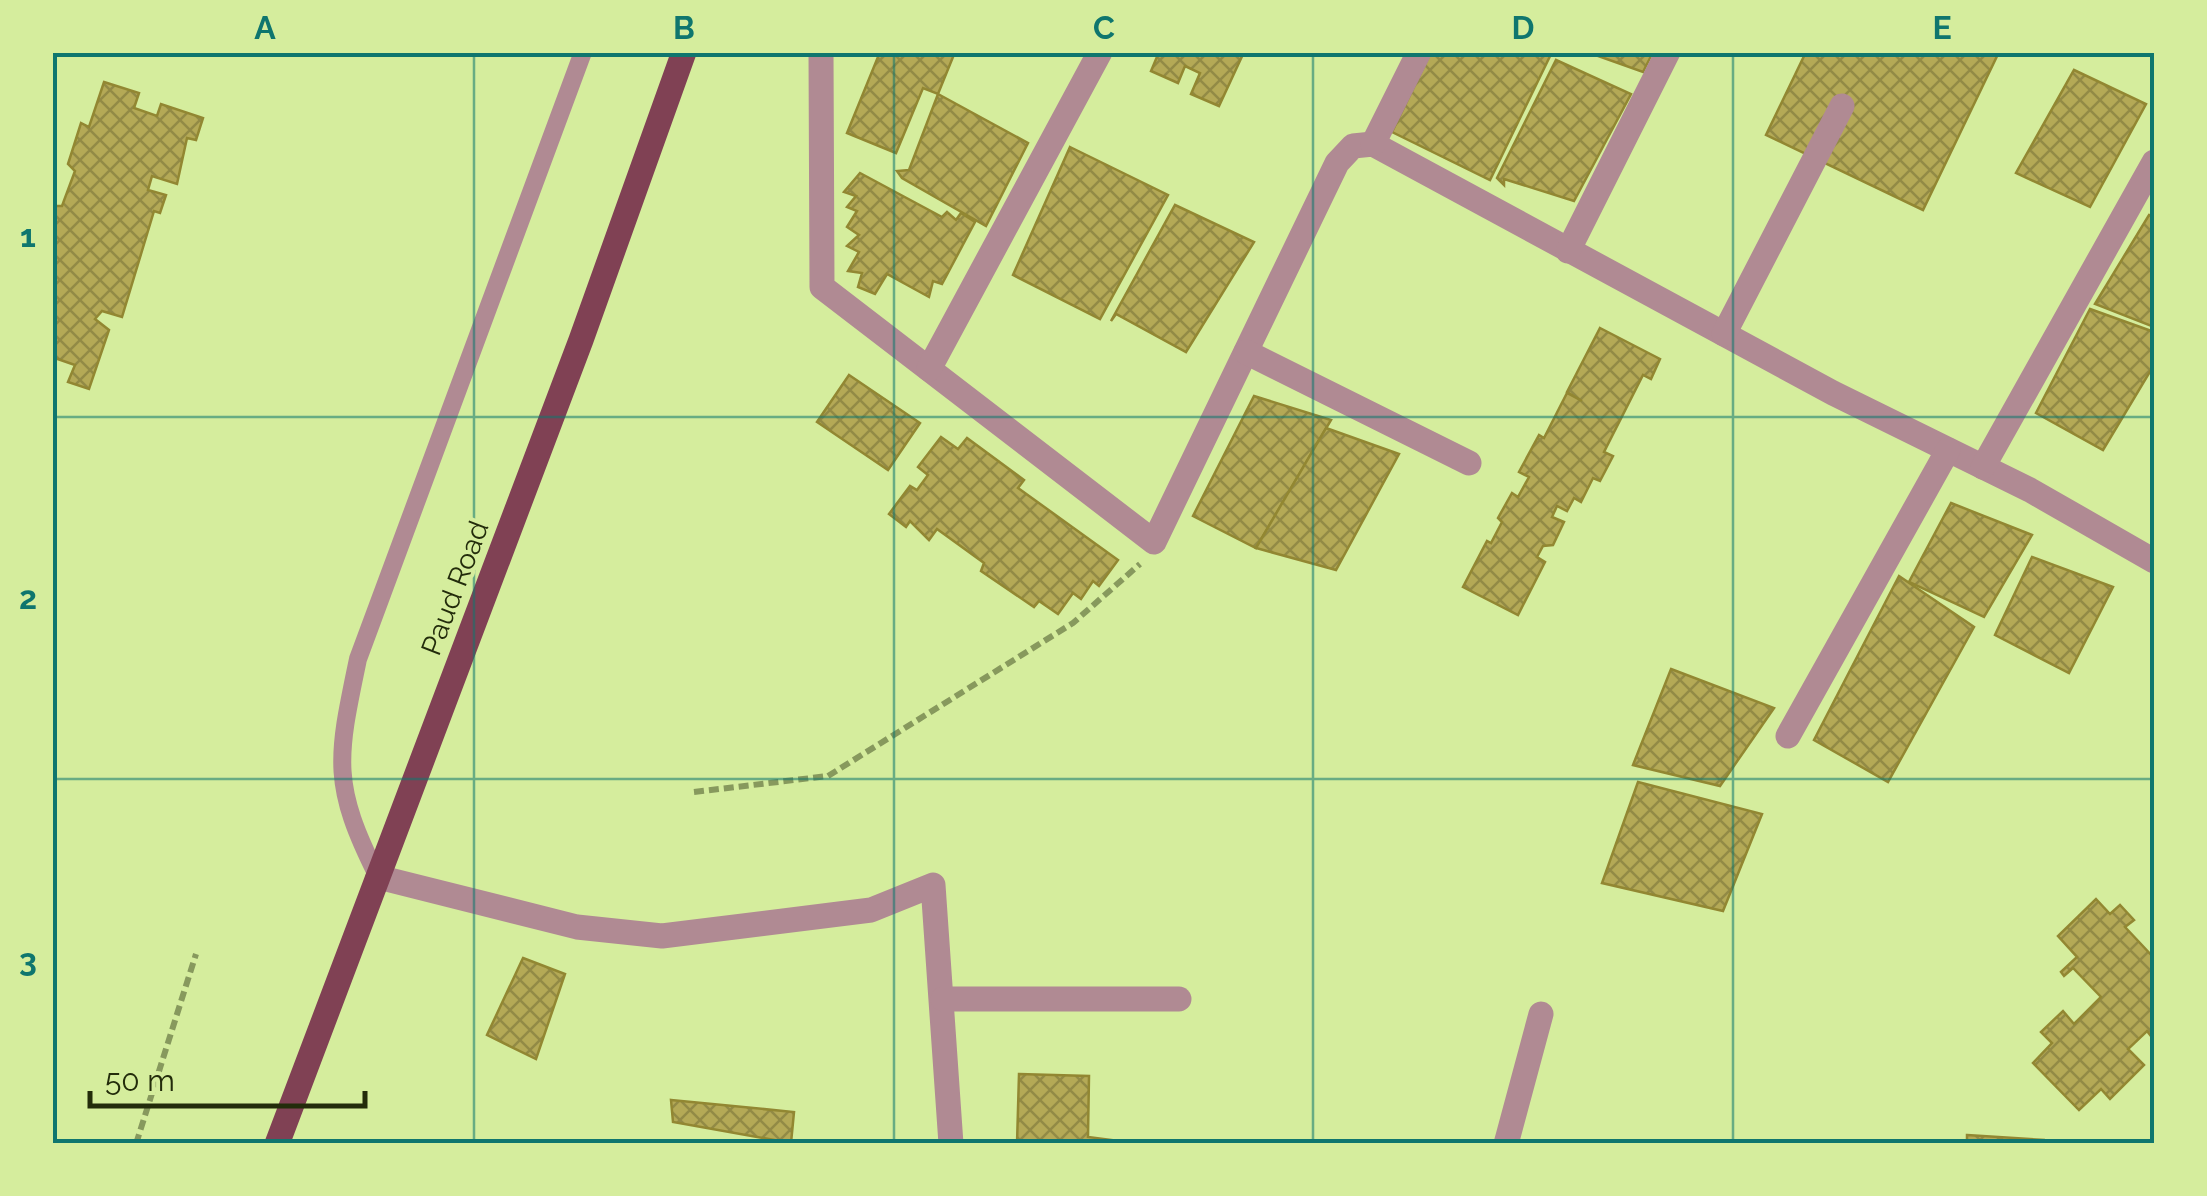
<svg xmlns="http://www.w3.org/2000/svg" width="2207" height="1196" font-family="Raleway,sans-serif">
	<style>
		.building { fill: url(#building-cross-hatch); stroke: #928732; stroke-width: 2.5 }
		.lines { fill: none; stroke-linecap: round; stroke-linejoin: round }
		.path { stroke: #87995d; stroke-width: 6; stroke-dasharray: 10 5; stroke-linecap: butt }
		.lane { stroke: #b08a93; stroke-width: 18 }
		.street { stroke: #b08a93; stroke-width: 25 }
		.primary { stroke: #804154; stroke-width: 25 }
		.grid { fill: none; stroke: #0f766e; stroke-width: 2.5; stroke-opacity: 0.55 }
		.labels { text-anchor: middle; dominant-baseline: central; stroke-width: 8; stroke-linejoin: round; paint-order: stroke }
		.street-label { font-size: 28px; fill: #232c0b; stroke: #d5ed9d }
		.neatline { fill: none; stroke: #0f766e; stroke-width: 4 }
		.grid-label { font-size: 32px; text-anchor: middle; font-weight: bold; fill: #0f766e }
	</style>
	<defs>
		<pattern id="building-cross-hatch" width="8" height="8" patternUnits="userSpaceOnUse" patternTransform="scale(2.5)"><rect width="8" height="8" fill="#b4a956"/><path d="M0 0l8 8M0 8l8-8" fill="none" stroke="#928a45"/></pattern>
	</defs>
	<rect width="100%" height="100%" fill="#d5ed9d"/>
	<g class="building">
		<polygon points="880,52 955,52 938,94 923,88 896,153 847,133"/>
		<polygon points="1159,52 1244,52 1219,106 1191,94 1200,73 1185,66 1178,83 1151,71"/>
		<polygon points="1431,52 1552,52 1490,180 1392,132"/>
		<polygon points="1587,52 1653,52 1643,72"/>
		<polygon points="1806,52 1999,52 1923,210 1766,135"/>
		<polygon points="1556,60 1631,94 1574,201 1504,179 1504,185 1497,178"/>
		<polygon points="2074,70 2146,104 2090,207 2016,173"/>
		<polygon points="104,82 139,93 134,108 157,116 161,104 203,118 196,140 187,138 177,184 152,176 148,190 166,195 160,213 154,211 122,317 102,311 95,319 109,330 89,389 68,382 75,365 52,357 52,215 56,206 62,206 75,171 68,164 81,123 89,127"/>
		<polygon points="938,94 1028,143 986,226 902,178 897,171 909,170"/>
		<polygon points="1070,147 1168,195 1100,319 1013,275"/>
		<polygon points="860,173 942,217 947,212 956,220 961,213 975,222 942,284 933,281 929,297 887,274 875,294 858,287 862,273 848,271 859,252 847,246 859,235 847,227 857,211 847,207 856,196 844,192"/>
		<polygon points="1175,205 1254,242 1186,352 1116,314 1111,321"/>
		<polygon points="2149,215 2154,217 2154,327 2095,304"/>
		<polygon points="2090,309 2154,332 2154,365 2103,450 2036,413"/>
		<polygon points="1600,328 1660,359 1651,379 1643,375 1604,452 1613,456 1600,481 1593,478 1581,502 1574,498 1567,511 1557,506 1552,517 1564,522 1553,545 1543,546 1537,557 1545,562 1518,615 1463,587 1487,541 1491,543 1502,522 1498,518 1512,493 1518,497 1529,477 1519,472 1539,435 1544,438 1567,393 1582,401 1567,392"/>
		<polygon points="849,375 920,423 888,470 817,422"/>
		<polygon points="1254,396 1331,420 1256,548 1193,516"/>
		<polygon points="1326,428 1399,454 1336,570 1256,548"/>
		<polygon points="941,437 958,449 967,438 1024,480 1018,488 1118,560 1099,586 1093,581 1081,599 1073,593 1058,614 1039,601 1034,607 981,571 984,563 937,529 929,540 910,521 906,527 889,514 910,486 917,490 928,475 918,467"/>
		<polygon points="1951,503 2032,535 1984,617 1909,582"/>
		<polygon points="2032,557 2113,587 2069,673 1995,635"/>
		<polygon points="1899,576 1974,627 1888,782 1814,740"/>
		<polygon points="1671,669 1774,708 1720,786 1633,765"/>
		<polygon points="1638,782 1762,814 1723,911 1602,883"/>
		<polygon points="2096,899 2110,914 2120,905 2134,920 2125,927 2154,958 2154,1040 2147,1031 2128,1049 2144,1065 2110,1099 2101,1089 2079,1110 2033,1063 2052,1043 2041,1032 2063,1011 2074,1024 2101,997 2073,968 2064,976 2061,972 2077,957 2058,936"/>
		<polygon points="523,958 565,974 536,1059 487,1035"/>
		<polygon points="1019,1074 1089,1076 1088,1137 1142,1144 1017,1144"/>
		<polygon points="671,1100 794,1112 791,1143 673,1122"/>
		<polygon points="1967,1135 2045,1140 1967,1144"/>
	</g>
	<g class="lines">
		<g class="path">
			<polyline points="694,792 828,776 1073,623 1140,564"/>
			<polyline points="136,1144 196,954"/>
		</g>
		<path class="lane" d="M378,877C331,784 337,759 358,659L583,52"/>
		<g class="street">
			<polyline points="821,52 822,287 1154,542 1337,163 1353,146 1373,144 1833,393 2030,490 2154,561"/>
			<polyline points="1373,144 1419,52"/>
			<polyline points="1568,251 1668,52"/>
			<polyline points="1724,334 1842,106"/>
			<polyline points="1246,352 1469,463"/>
			<polyline points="929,369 1100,52"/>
			<polyline points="1983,467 2154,162"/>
			<polyline points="1788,736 1948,450"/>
			<polyline points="378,877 577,927 662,936 871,910 933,885 951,1144"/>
			<polyline points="943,999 1179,999"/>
			<polyline points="1506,1144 1541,1014"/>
		</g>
		<polyline class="primary" points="277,1144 581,340 684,52"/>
	</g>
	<path class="grid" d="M474,52V1144M894,52V1144M1313,52V1144M1733,52V1144M52,417H2154M52,779H2154"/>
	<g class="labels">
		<g class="street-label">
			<text transform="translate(455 588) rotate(-69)">Paud Road</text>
		</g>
	</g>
	<rect width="2207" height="1196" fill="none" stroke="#d5ed9d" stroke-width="110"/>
	<path d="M90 1091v15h275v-15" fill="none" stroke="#232c0b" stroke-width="5"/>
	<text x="105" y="1091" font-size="30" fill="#232c0b" stroke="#d5ed9d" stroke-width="8" paint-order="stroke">50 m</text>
	<rect x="55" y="55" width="2097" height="1086" class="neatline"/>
	<g class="grid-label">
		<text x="265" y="39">A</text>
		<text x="684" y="39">B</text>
		<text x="1104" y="39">C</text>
		<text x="1523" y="39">D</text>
		<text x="1942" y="39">E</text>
		<text x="28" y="247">1</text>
		<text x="28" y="609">2</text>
		<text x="28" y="971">3</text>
	</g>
</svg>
